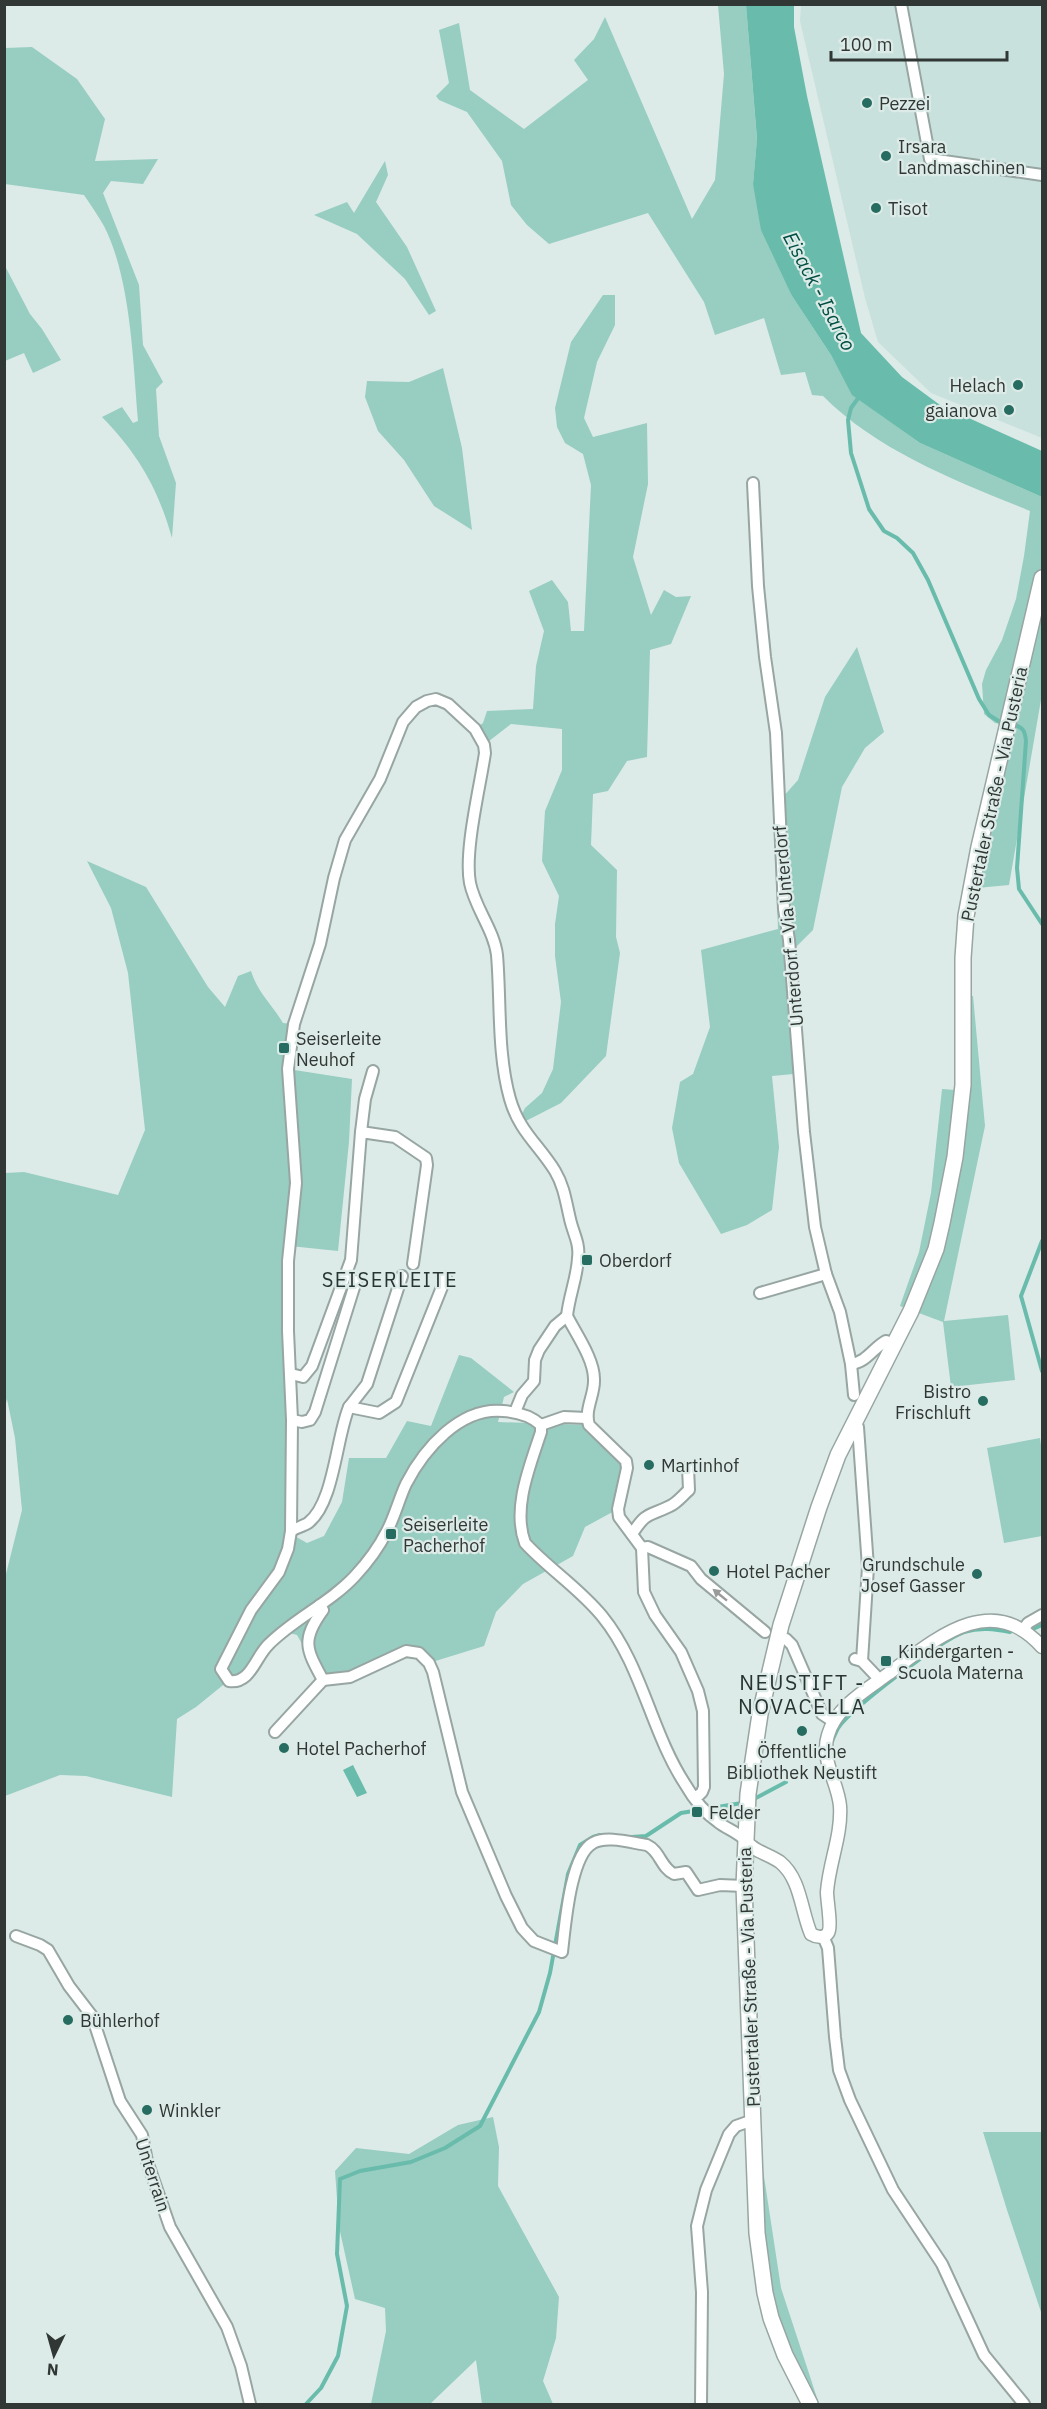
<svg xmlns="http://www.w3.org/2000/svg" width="1047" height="2409" font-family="'IBM Plex Sans',sans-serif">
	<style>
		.built { fill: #c9e1dc }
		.green { fill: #98cdc1 }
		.water { fill: #69bcab }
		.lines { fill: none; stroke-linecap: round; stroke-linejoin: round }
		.stream { stroke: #69bcab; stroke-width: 4 }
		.minor-casing { stroke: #97a6a2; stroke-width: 14 }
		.tertiary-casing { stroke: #97a6a2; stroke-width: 15 }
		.secondary-casing { stroke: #97a6a2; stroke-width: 18 }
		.minor { stroke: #fff; stroke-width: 10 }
		.tertiary { stroke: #fff; stroke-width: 12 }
		.secondary { stroke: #fff; stroke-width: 15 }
		.oneway { fill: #989b9a }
		.poi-dot { fill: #276c60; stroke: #dcebe7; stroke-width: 2 }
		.labels { text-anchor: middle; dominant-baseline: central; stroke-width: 4.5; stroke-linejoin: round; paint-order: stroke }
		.poi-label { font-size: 18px; fill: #313735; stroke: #dcebe7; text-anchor: start }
		.street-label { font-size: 18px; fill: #313735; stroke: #dcebe7 }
		.water-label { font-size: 20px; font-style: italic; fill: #004e43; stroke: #dcebe7 }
		.neighbourhood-label { font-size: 20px; letter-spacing: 1.5px; fill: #283432; stroke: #dcebe7 }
		.quarter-label { font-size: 21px; letter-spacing: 1.5px; fill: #283432; stroke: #dcebe7 }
	</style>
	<rect width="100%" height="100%" fill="#dcebe7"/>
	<polygon class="built" points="801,5 1042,5 1042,438 931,393 878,342 865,298 800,21"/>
	<g class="green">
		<path d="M718,5H746L757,140L753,184L792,296L831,355L853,395L920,443L1042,497V694L1009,885L977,888L1007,725L995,723L984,714L982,684L986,670L1002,640L1016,599L1024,556L1030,511C957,481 879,452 823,396L812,395L805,372L781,375L764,318L715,335L704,302L648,213L549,244L527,225L511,205L502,161L467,112L439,100L436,96L449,83L439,30L459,23L470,90L524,129L588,80L574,60L594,39L605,17L692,219L715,180L724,74Z"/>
		<path d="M32,47L77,79L105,119L95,161L158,159L143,184L111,181L103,193L139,285L143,345L163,382L156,389L159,436L176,483L172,538C158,488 138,454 102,417L122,407L133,423L138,421C133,362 131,279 104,226C98,216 91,205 84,195L5,184V48Z"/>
		<polygon points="385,161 388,175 376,202 407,247 436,311 429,315 405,279 357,234 314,215 347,202 354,213"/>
		<polygon points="5,266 30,314 42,329 61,360 33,373 24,353 5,361 4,301 6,300 5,297"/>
		<polygon points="603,295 615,295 615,325 597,362 584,418 593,437 647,423 648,484 633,557 651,615 664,590 676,597 691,596 671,644 650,650 647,757 627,761 608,791 593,794 591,845 617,870 616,937 620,953 606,1056 561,1103 516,1126 525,1108 542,1093 553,1069 561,1002 555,956 555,924 559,896 542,861 545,811 562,770 562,729 511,724 484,745 475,729 483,723 487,711 533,709 536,666 544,631 529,591 552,580 568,602 571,631 584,631 591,485 583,454 565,443 557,427 555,408 571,342"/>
		<polygon points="443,368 462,448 472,530 434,506 404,460 378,431 365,397 367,381 409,382"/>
		<polygon points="857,647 884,732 865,748 842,787 813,930 794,949 804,1073 772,1076 779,1147 772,1210 747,1225 721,1234 679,1163 672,1128 680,1082 693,1074 710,1027 701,950 778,929 773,808 798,780 825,697"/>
		<path d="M87,861L146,887L208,987L225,1007L238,976L251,971C258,993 271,1003 283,1023L294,1024L288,1069L352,1079L349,1142L338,1251L290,1246L286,1531L307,1543L324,1536L342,1502L349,1458H386L407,1421L431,1426L459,1355L471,1358L514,1392L504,1397L498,1422L589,1425L626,1461L618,1509L585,1527L573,1556L523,1584L496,1612L484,1646L429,1663L406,1651L350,1677L323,1680L297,1635L282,1631L249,1673L228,1681L196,1707L177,1719L172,1797L86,1776L60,1775L5,1796V1578L22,1510L15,1438L7,1399L5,1407V1173L24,1172L118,1195L145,1130L128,973L111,908Z"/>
		<polygon points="968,996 973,996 985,1126 944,1321 1008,1315 1015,1380 951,1387 943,1322 900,1306 919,1252 931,1193 942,1089 968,1091"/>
		<polygon points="1040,1438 1042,1452 1042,1536 1004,1543 987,1448"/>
		<polygon points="493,2117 499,2147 498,2186 559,2297 556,2338 543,2381 553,2404 482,2404 476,2360 430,2404 371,2404 386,2331 385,2308 355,2299 339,2227 335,2171 356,2148 409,2154 458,2125"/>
		<path d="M756,2124L781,2288L819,2404H817C806,2381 792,2358 783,2333C760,2266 761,2194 756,2124Z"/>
		<polygon points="983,2132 1042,2132 1042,2315 1007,2210"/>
	</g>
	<g class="water">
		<polygon points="746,5 794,5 794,27 807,96 861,333 902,377 940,405 1042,451 1042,497 920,443 852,395 831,355 792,296 761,230 753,184 757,139"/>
		<polygon points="353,1765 367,1793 357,1797 343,1770"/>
	</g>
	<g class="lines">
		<g class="stream">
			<polyline points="859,397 851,408 848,420 851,453 869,509 884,531 897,538 913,553 928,580 979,699 989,715 1000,722"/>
			<path d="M1015,725C1024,728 1025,732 1026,741L1017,868L1019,889L1042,924"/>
			<polyline points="1042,1241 1021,1296 1042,1371"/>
			<polyline points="1033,1629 1042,1625"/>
			<path d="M832,1741C834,1737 836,1732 838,1728C852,1708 941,1640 964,1632C980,1627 995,1629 1010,1632"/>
			<polyline points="752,1800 786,1782"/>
			<polyline points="632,1837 646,1836 681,1813 742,1803"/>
			<polyline points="306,2404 321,2388 338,2356 347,2306 337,2254 340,2179 360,2171 411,2162 445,2148 480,2126 539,2012 550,1973 568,1874 580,1845 593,1837 600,1835"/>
		</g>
		<defs>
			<g id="minor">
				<polyline points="901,4 930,159 1042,175"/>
				<polyline points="753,483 758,586 765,657 776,733 784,909 789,940 804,1132 815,1227 826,1274 840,1312 851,1364 854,1395"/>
				<polyline points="361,1132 365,1099 373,1071"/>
				<polyline points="402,1276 367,1384 349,1407 379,1413 396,1402 446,1277"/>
				<polyline points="760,1293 826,1274"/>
				<path d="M851,1364C867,1362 873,1348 886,1341L895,1344"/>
				<polyline points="291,1374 303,1377 312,1366 351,1260 361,1132 395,1137 426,1158 427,1165 413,1264"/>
				<polyline points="515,1412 522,1395 534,1381 535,1360 539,1350 555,1326 567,1316"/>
				<polyline points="292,1420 302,1422 310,1420 315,1412 356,1281"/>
				<polyline points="541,1425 564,1417 587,1418"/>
				<polyline points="858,1427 868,1567 862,1661"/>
				<path d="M291,1531C296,1528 303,1526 308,1523C334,1504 336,1438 349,1407"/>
				<path d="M632,1534C647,1511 648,1517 670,1506C677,1503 683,1495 689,1490L688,1467"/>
				<polyline points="642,1548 648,1547 691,1566 701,1579 765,1632"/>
				<polyline points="1023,1630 1028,1623 1042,1615"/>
				<polyline points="786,1639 792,1645 822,1714 834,1722"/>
				<polyline points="855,1659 862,1661 880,1680"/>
				<path d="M323,1680L350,1677L406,1651L419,1653L429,1663L433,1672L462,1792L506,1896L522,1928L534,1941L562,1952C565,1928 570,1855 593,1843C607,1835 632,1843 647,1845C660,1851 661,1868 674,1874L686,1872L698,1890L720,1885L744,1886"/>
				<path d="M275,1732L323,1680C306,1649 301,1640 323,1610L320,1605"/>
				<path d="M695,1799L702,1792L704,1787L703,1711L698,1691L681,1652L655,1615L644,1592L642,1548L619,1517L618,1509L627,1468L626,1461L589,1425C584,1409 595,1395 594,1379C594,1359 576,1334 567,1316C569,1296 577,1278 578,1258C580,1243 573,1233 570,1219C566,1202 564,1186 555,1171C539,1145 519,1131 510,1099C497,1053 501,1002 497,955C494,930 475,908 470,883C464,851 480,787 485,753L484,745L475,729L448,704L436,699L427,701L416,707L403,722L380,779L345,840L334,878L320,944L294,1024L288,1069L296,1183L288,1261V1331L292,1420L291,1531L288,1549L279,1572L251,1610L221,1669L229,1681C251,1684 255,1657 269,1644C295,1618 330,1603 355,1576C368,1562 379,1547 387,1531C395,1516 399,1499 406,1484C424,1449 460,1407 503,1411C517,1412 530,1415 541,1425V1432C530,1466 512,1508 525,1543C549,1569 579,1588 602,1616C642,1665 651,1732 685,1784C693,1798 705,1813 718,1822C727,1829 737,1832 745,1840"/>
				<polyline points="16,1936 40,1945 48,1950 69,1986 92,2016 120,2101 142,2135 147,2161 170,2227 227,2327 241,2366 250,2404"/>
				<polyline points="823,1936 828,1948 835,2037 839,2070 850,2100 893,2190 942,2264 984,2355 1024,2404"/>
				<polyline points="701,2404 702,2292 697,2226 706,2190 729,2134 736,2126 753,2120"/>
			</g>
			<path id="tertiary" d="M745,1840C754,1852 767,1853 780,1862C801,1879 801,1911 811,1934C816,1937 824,1939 828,1933C832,1927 827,1901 827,1892C829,1863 842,1835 840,1806C838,1782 820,1760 828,1735C836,1707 866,1690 888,1674C934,1640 991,1589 1042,1647"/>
			<polyline id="secondary" points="810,2404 785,2355 771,2318 765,2293 757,2233 744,1886 748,1794 760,1714 781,1625 819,1507 838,1455 911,1311 936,1249 942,1223 955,1157 963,1085 963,958 966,916 979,847 1042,578"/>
		</defs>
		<use href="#minor" class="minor-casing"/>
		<use href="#tertiary" class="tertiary-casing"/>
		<use href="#secondary" class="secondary-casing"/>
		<use href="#minor" class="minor"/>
		<use href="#tertiary" class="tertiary"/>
		<use href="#secondary" class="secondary"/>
	</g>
	<defs><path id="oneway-solid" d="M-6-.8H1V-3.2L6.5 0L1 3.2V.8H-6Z" transform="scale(1.5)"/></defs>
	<use class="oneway" href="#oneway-solid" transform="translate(720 1595) rotate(-141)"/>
	<g class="poi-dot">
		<circle cx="867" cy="103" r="6"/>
		<circle cx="886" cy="156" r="6"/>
		<circle cx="876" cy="208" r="6"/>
		<circle cx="1018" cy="385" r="6"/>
		<circle cx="1009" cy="410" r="6"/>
		<rect x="278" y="1042" width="12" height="12" rx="3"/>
		<rect x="581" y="1254" width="12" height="12" rx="3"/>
		<circle cx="983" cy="1401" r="6"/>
		<circle cx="649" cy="1465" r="6"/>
		<rect x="385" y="1528" width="12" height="12" rx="3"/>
		<circle cx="714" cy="1571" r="6"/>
		<circle cx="977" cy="1574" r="6"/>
		<rect x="880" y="1655" width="12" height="12" rx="3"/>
		<circle cx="802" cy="1731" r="6"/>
		<circle cx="284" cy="1748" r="6"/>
		<rect x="691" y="1806" width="12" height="12" rx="3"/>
		<circle cx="68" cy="2020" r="6"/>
		<circle cx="147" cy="2110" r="6"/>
	</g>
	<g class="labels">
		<g class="poi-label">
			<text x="879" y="103">Pezzei</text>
			<text x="898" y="146">Irsara<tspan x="898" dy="21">Landmaschinen</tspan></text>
			<text x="888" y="208">Tisot</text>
			<text x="1006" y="385" text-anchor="end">Helach</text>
			<text x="997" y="410" text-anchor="end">gaianova</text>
			<text x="296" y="1038">Seiserleite<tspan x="296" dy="21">Neuhof</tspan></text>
			<text x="599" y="1260">Oberdorf</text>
			<text x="971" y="1391" text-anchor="end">Bistro<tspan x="971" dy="21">Frischluft</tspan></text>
			<text x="661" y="1465">Martinhof</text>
			<text x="403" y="1524">Seiserleite<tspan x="403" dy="21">Pacherhof</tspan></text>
			<text x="965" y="1564" text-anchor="end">Grundschule<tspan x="965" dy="21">Josef Gasser</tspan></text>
			<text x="726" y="1571">Hotel Pacher</text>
			<text x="898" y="1651">Kindergarten -<tspan x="898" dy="21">Scuola Materna</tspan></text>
			<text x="296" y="1748">Hotel Pacherhof</text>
			<text x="802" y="1751" text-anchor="middle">Öffentliche<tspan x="802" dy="21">Bibliothek Neustift</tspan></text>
			<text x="709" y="1812">Felder</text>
			<text x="80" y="2020">Bühlerhof</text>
			<text x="159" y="2110">Winkler</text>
		</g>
		<g class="street-label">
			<text transform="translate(994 794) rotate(-78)">Pustertaler Straße - Via Pusteria</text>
			<text transform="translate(788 926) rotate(-95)">Unterdorf - Via Unterdorf</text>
			<text transform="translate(749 1977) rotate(-92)">Pustertaler Straße - Via Pusteria</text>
			<text transform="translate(153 2175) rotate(72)">Unterrain</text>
		</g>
		<g class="water-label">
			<text transform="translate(820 291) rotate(62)">Eisack - Isarco</text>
		</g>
		<g class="neighbourhood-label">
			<text x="390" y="1279">SEISERLEITE</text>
		</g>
		<g class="quarter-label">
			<text x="802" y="1682">NEUSTIFT -<tspan x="802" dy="24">NOVACELLA</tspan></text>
		</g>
	</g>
	<rect width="1047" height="2409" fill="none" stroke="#313735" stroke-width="12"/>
	<g transform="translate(54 2355) rotate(185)" stroke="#dcebe7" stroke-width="4.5" paint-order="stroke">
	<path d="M0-4.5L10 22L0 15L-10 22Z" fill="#313735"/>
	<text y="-9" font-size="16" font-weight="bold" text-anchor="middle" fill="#313735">N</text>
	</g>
	<path d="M831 51v9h176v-9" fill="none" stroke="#313735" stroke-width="3"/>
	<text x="840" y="51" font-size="18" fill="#313735" stroke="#dcebe7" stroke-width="4.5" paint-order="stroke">100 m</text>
</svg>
